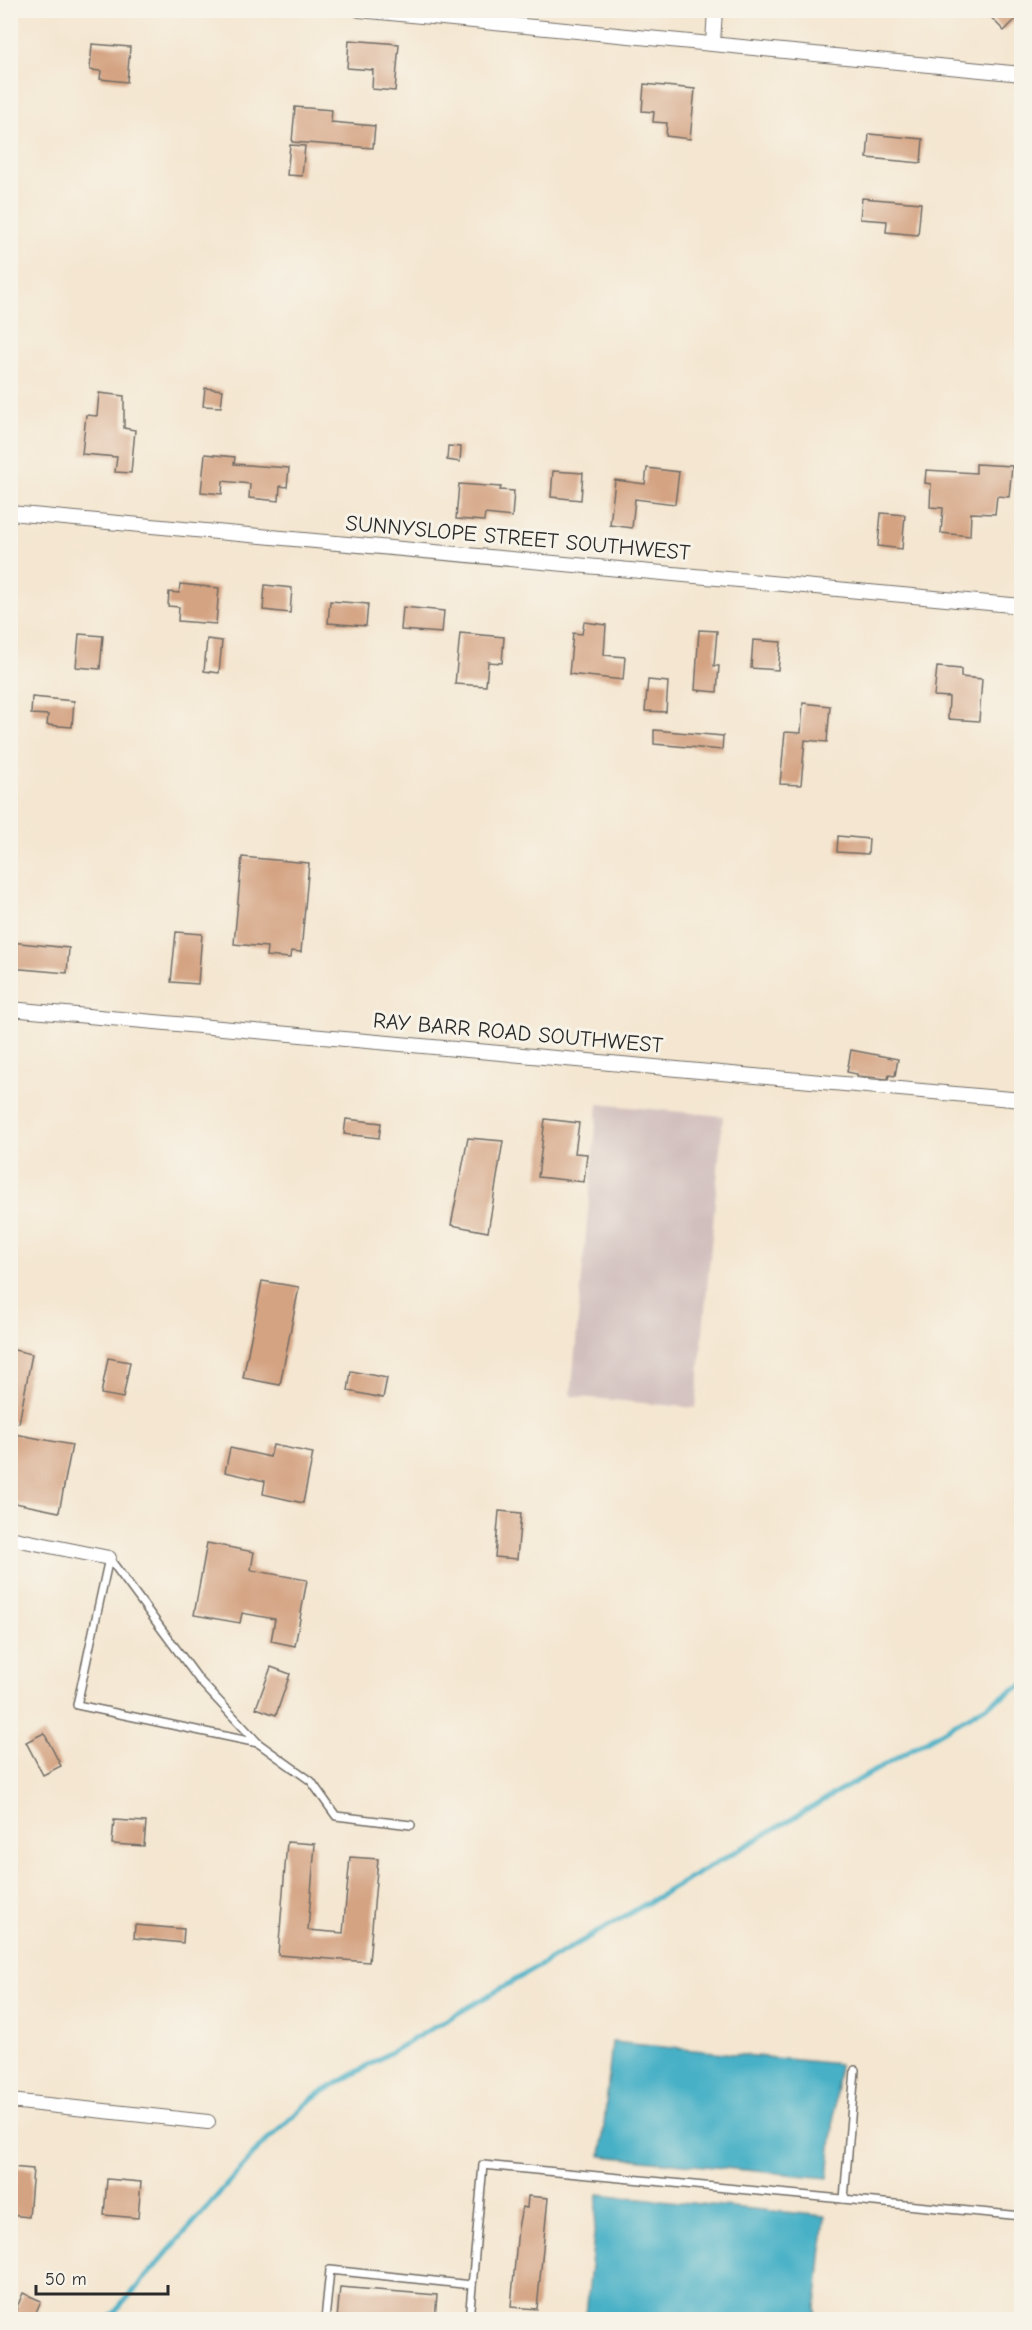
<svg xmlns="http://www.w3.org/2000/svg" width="1032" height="2330" font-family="'Comic Neue',sans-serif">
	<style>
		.industrial { fill: #d1bfbd }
		.water { fill: #47b0c6; stroke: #396e78; stroke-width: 1.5 }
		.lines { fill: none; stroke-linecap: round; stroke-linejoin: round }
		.stream { stroke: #47b0c6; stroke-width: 5 }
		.building { fill: #d4a382 }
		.lane-casing { stroke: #716c65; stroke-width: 10 }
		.street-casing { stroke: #716c65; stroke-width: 16 }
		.lane { stroke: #fff; stroke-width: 7 }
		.street { stroke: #fff; stroke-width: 14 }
		.labels { text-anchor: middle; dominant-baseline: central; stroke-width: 6; stroke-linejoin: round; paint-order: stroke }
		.street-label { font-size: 22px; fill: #2b2b2b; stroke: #f7f3e8 }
	</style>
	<rect width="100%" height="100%" fill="#f7f3e8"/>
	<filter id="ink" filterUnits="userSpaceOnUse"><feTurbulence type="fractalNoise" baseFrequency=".0167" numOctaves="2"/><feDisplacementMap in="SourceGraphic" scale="12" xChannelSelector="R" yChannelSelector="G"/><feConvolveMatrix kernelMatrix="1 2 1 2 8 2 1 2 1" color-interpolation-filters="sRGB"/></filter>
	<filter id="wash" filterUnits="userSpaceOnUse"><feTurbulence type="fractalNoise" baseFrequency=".008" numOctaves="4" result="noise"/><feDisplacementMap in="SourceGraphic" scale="24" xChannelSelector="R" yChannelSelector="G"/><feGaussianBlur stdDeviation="1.35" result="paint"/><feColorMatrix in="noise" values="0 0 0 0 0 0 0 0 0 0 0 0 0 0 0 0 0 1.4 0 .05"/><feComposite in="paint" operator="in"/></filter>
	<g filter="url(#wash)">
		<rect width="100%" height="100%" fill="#f4e6d0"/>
		<polygon class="industrial" points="598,1104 723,1116 696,1408 571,1396"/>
		<g class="water">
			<polygon points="612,2042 839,2064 828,2178 601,2156"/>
			<polygon points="598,2194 825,2216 815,2319 627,2320 586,2315"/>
		</g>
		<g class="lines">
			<polyline class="stream" points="108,2320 260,2147 314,2097 1022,1685"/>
		</g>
		<g id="blocks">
			<g class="building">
				<polygon points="984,10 1022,10 1022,13 1004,31"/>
				<polygon points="349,40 399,44 395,91 372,89 373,70 347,68"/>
				<polygon points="92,44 130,47 127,82 100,79 101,71 90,70"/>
				<polygon points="644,84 695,89 690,139 666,136 667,123 653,122 654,112 642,111"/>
				<polygon points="295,107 332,110 331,122 375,126 373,148 292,142"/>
				<polygon points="869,134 923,139 921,163 867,158"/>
				<polygon points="290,145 305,146 302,176 287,175"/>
				<polygon points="862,198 921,203 918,235 886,232 887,221 860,219"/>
				<polygon points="205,388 223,390 221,407 203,406"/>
				<polygon points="99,393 124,396 124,428 135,430 131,473 115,472 117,457 82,454 86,415 97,416"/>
				<polygon points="448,446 461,447 460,462 447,460"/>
				<polygon points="205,454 235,457 234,464 289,468 287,487 280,486 279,501 249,498 250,484 223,481 222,494 201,492"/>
				<polygon points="976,464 1012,466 1009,497 997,496 995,514 971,513 970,536 941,533 943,508 930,507 931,484 925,483 926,470 976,473"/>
				<polygon points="647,468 679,472 675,504 635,499 632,528 610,525 615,480 645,484"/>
				<polygon points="553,471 583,473 581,500 551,497"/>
				<polygon points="459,484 501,487 500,490 514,491 512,517 485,514 484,521 456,519"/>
				<polygon points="881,513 905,515 902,549 878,546"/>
				<polygon points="180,584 219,588 216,624 178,621 179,607 168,606 169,592 179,593"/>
				<polygon points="265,585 292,588 290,613 263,610"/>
				<polygon points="330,601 368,604 366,626 328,623"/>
				<polygon points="403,607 444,611 442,633 401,630"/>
				<polygon points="584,622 606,625 604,655 625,657 623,680 569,674 573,633 582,634"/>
				<polygon points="699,630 717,631 714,666 719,666 717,692 695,690"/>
				<polygon points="460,633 504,637 502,663 488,662 486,686 455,684"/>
				<polygon points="79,634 103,636 100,669 76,667"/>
				<polygon points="207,639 222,641 219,673 204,671"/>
				<polygon points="753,640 781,642 778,670 751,668"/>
				<polygon points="937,667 961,669 961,677 982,679 979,721 948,719 949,697 934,696"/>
				<polygon points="648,680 668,682 666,712 645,711"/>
				<polygon points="32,697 74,701 72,727 47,725 48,715 31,714"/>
				<polygon points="803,703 830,706 827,742 805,740 801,785 780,784 785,732 801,733"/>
				<polygon points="654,730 723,736 722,750 654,744"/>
				<polygon points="838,836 869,839 868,854 837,852"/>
				<polygon points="242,857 309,863 301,952 291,951 290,958 266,956 267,947 234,944"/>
				<polygon points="176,932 202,934 198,984 171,982"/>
				<polygon points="10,942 69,948 67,973 10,968"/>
				<polygon points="851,1050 898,1059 895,1076 889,1075 888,1079 857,1076 857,1074 847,1072"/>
				<polygon points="346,1119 381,1123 379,1138 344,1134"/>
				<polygon points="545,1119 579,1123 575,1153 587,1154 584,1182 538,1177"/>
				<polygon points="468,1138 503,1141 488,1232 451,1225"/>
				<polygon points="262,1281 299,1287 280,1385 243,1378"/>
				<polygon points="10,1349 32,1354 19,1423 10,1422"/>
				<polygon points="108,1358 130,1362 123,1398 101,1394"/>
				<polygon points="351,1371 387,1378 383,1398 348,1391"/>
				<polygon points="10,1433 72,1445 59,1512 10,1502"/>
				<polygon points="273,1445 313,1453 303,1503 263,1494 265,1481 225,1472 230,1448 270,1457"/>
				<polygon points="499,1511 521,1513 517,1559 495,1557"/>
				<polygon points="207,1543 254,1552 251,1570 307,1580 295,1646 271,1641 275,1619 242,1613 240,1623 194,1615"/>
				<polygon points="271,1667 290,1674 276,1715 256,1708"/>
				<polygon points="44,1733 61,1766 43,1775 26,1742"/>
				<polygon points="114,1820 146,1822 144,1846 112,1844"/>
				<polygon points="287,1842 315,1844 308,1930 343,1933 350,1857 378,1859 369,1962 278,1955"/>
				<polygon points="135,1925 184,1929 183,1943 134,1938"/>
				<polygon points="10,2167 33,2169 29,2217 10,2215"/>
				<polygon points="107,2179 141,2182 138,2218 104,2215"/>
				<polygon points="528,2196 548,2198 537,2309 511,2307 518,2228 522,2207 527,2208"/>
				<polygon points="340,2287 437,2295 435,2319 337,2319"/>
				<polygon points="23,2293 41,2301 33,2319 12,2319"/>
			</g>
		</g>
	</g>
	<g filter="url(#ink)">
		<use href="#blocks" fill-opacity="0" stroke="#716c65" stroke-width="1.5"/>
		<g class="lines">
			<defs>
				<g id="lane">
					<polygon points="109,1558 200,1681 258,1743 77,1705"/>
					<polyline points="258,1743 311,1781 336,1816 411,1825"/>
					<polyline points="844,2199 855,2070"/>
					<polyline points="325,2320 330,2270 472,2285"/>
					<polyline points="469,2320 483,2165 1022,2216"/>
				</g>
				<g id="street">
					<polyline points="359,10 1022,74"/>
					<polyline points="713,43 715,10"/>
					<polyline points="10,513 1022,606"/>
					<polyline points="10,1009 1022,1100"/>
					<polyline points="10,1538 109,1558"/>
					<polyline points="10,2101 208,2122"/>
				</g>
			</defs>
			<use href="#lane" class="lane-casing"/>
			<use href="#street" class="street-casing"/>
			<use href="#lane" class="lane"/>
			<use href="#street" class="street"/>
		</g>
	</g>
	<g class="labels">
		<g class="street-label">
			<text transform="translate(518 538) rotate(5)">SUNNYSLOPE STREET SOUTHWEST</text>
			<text transform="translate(518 1033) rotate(5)">RAY BARR ROAD SOUTHWEST</text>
		</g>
	</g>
	<rect width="1032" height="2330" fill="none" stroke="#f7f3e8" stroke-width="36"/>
	<path d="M36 2285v9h132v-9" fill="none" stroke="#2b2b2b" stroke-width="3"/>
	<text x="45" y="2285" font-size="18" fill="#2b2b2b" stroke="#f7f3e8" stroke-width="4.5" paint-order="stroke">50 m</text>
</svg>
